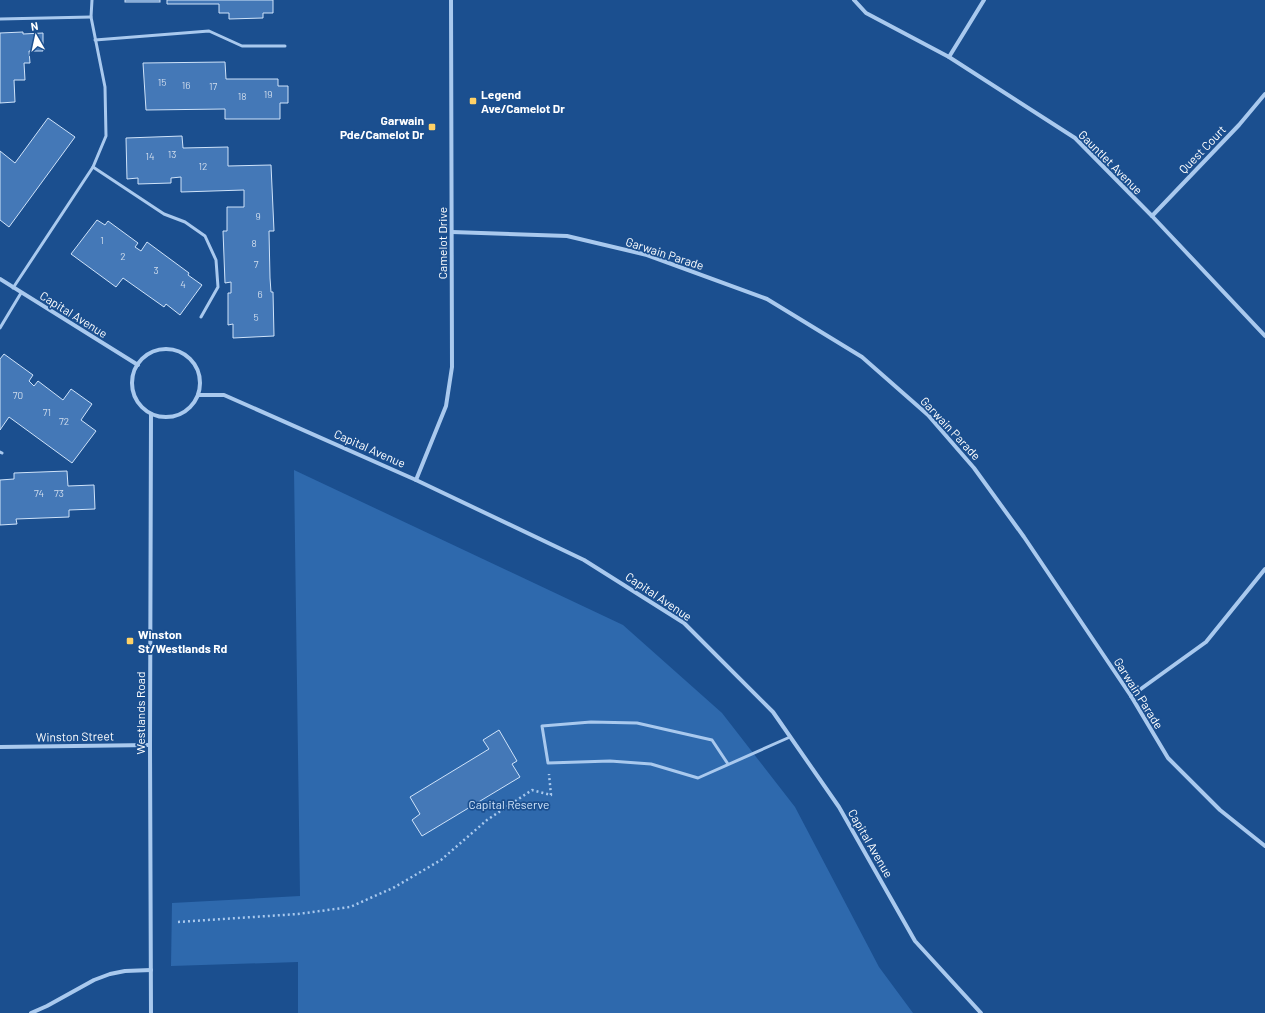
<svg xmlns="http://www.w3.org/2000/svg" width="1265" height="1013" font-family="Barlow,sans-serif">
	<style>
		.green { fill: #2e69ad }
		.building { fill: #4478b7; stroke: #cfe3fa }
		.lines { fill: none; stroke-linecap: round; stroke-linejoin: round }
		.path { stroke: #a9c9ee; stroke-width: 2.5; stroke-dasharray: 2 3; stroke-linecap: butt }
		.lane { stroke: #a9c9ee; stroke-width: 3 }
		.street { stroke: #a9c9ee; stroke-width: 4 }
		.poi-dot { fill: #ffd166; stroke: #1b4f8f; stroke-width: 1.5 }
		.labels { text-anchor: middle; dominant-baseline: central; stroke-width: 3.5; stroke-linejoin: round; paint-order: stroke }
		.number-label { font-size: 10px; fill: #d0dded }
		.poi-label { font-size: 12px; font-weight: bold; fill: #fff; stroke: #1b4f8f; text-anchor: start }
		.street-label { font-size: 12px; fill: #fff; stroke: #1b4f8f }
		.park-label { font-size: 12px; fill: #cfe3fa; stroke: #1b4f8f }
	</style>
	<rect width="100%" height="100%" fill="#1b4f8f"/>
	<polygon class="green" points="294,470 623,625 722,713 795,807 879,967 913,1013 298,1013 298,962 171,966 172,903 300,896"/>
	<g class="building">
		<rect x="125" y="0" width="35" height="2"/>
		<polygon points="167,0 273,0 273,13 263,13 263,18 229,19 229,13 219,13 219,4 167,4"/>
		<polygon points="23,32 23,34 43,33 43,51 29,51 30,63 24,63 25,80 14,80 15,102 0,103 0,33"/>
		<polygon points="225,62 226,79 278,79 278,86 288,86 288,103 280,103 280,119 225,119 225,109 146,110 143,63"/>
		<polygon points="48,118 75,137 9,227 0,220 0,151 15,163"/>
		<polygon points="182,136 183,148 228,147 228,166 271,165 274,231 269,231 270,278 271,292 273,292 274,336 233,338 233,324 228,325 228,293 231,293 231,282 225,283 223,231 227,231 227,207 244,207 244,190 181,192 181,177 171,178 171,183 138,184 138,178 127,179 126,138"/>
		<polygon points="97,220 105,225 108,221 138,243 135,247 141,251 147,242 189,273 188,275 202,285 180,315 166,304 164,307 123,278 116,287 71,254"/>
		<polygon points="4,354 33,375 29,381 34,386 38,381 63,400 71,389 92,404 81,420 96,431 72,463 9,417 0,430 0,359"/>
		<polygon points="67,471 68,486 94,485 95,509 69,510 69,517 16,519 17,524 0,525 0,480 14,479 14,473"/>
		<polygon points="499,730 517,761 512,764 520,777 422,836 412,820 420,814 410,797 489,749 483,740"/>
	</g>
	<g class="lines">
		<polyline class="path" points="178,922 298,914 350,907 393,888 441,860 487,820 532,790 551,795 549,774"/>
		<g class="lane">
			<polyline points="0,19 91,17"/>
			<polyline points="95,40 209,31 242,46 285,46"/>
			<polyline points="93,167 164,214 185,222 205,236 216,260 218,287 201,317"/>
			<polyline points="13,288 93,167 106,136 105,87 91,17 92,0"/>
			<polyline points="0,328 21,293"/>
			<polyline points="0,452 2,453"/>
			<polyline points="728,764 712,740 637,723 591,722 542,726 548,763 610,761 651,764 698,778 790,737"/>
		</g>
		<g class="street">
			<polyline points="854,0 866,13 949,57 1075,138 1152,216 1265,336"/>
			<polyline points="949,57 984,0"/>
			<polyline points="1152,216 1239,125 1265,94"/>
			<polyline points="452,232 567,236 647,255 767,299 862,357 928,415 974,468 1024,537 1131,696 1168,758 1220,810 1265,846"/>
			<polyline points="0,279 138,365"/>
			<circle cx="166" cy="383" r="34"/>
			<polyline points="198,395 224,395 416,480 584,560 684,623 773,712 839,807 915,941 981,1013"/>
			<polyline points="416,480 446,406 452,367 451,0"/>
			<polyline points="1131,696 1206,642 1265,569"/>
			<polyline points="0,747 150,745"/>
			<polyline points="31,1013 47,1006 94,980 110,974 125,971 151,970"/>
			<polyline points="151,1013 150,745 151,414"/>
		</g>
	</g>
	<g class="poi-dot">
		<rect x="469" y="97" width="8" height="8" rx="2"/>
		<rect x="428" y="123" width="8" height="8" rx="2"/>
		<rect x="126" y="637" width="8" height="8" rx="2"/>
	</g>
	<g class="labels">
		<g class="number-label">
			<text x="162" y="82">15</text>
			<text x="186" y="85">16</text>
			<text x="213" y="86">17</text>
			<text x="268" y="94">19</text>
			<text x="242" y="96">18</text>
			<text x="172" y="154">13</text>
			<text x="150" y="156">14</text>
			<text x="203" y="166">12</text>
			<text x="258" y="216">9</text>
			<text x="102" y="240">1</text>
			<text x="254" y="243">8</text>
			<text x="123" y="256">2</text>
			<text x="256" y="264">7</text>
			<text x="156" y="270">3</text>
			<text x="183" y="284">4</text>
			<text x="260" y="294">6</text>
			<text x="256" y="317">5</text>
			<text x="18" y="395">70</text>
			<text x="47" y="412">71</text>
			<text x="64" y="421">72</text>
			<text x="39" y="493">74</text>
			<text x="59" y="493">73</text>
		</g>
		<g class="poi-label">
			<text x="481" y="94">Legend<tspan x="481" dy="14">Ave/Camelot Dr</tspan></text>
			<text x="424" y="120" text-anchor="end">Garwain<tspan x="424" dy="14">Pde/Camelot Dr</tspan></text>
			<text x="138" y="634">Winston<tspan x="138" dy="14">St/Westlands Rd</tspan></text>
		</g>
		<g class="street-label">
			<text transform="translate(1202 149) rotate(-46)">Quest Court</text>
			<text transform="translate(1111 162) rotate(45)">Gauntlet Avenue</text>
			<text transform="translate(442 243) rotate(-90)">Camelot Drive</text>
			<text transform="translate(665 253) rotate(18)">Garwain Parade</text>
			<text transform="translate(74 314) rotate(32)">Capital Avenue</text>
			<text transform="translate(951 428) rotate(47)">Garwain Parade</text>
			<text transform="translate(370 448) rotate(24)">Capital Avenue</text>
			<text transform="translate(659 596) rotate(34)">Capital Avenue</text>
			<text transform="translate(1139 693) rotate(58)">Garwain Parade</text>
			<text transform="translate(140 713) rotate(-90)">Westlands Road</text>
			<text transform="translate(75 736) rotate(-1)">Winston Street</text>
			<text transform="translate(871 843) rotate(60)">Capital Avenue</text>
		</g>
		<g class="park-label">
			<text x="509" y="804">Capital Reserve</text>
		</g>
	</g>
	<g transform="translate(36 36) rotate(351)" stroke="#1b4f8f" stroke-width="3" paint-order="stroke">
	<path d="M0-3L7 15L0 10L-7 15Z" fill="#ffffff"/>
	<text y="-6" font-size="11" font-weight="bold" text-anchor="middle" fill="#ffffff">N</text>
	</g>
</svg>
